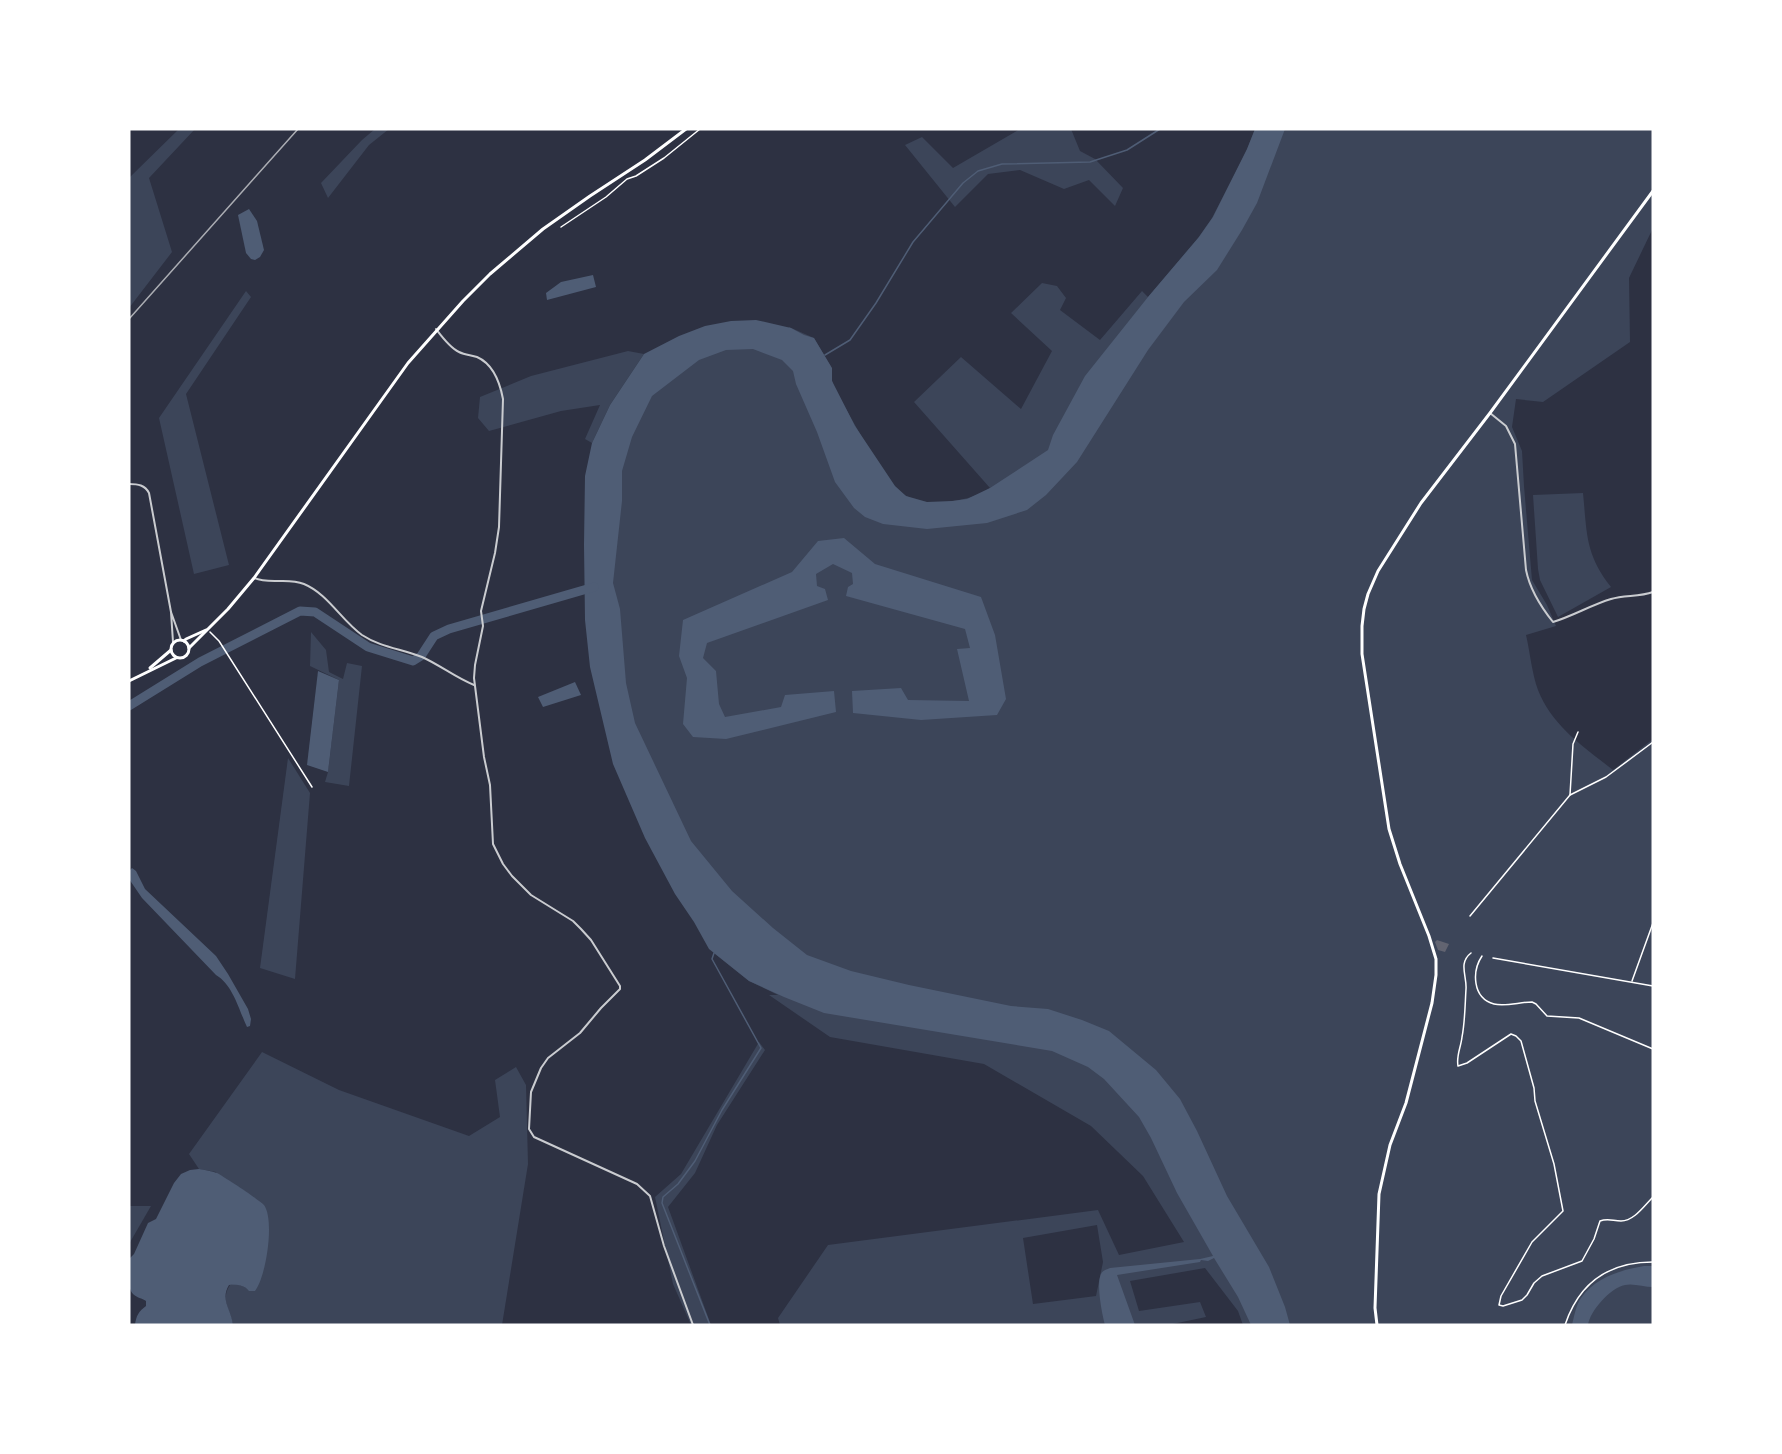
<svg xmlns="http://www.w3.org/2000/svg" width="1782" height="1454" font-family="Rubik,sans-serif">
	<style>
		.green { fill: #3c4559; fill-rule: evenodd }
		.water { fill: #4f5d75 }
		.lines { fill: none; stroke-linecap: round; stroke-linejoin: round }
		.stream { stroke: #4f5d75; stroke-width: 1.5 }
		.river { stroke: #4f5d75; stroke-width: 9 }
		.building { fill: #626471 }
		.path { stroke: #fff; stroke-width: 1.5 }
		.minor { stroke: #caccd0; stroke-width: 2 }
		.secondary { stroke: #fff; stroke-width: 3 }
		.rail { stroke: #abadb3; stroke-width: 1.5 }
	</style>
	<rect width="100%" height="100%" fill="#2d3142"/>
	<g class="green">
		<polygon points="179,129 195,129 149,178 172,252 129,308 129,178"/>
		<polygon points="375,129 389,129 369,145 328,198 321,183 362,140"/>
		<polygon points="1020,129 1071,129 1080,151 1095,159 1123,188 1115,206 1089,180 1064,189 1020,170 988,174 955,207 905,145 922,137 953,168"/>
		<path d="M1255,129H1653V228L1629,278L1630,342L1543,402L1516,399L1512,427L1522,451L1524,486L1532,580L1547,605L1556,626L1526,635C1530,652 1532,674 1538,690C1552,726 1584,747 1613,770L1653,739V1325H1243L1238,1311L1205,1268L1130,1281L1139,1311L1200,1302L1206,1317L1168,1325H780L778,1318L828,1245L1098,1210L1119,1255L1184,1242L1143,1176L1091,1126L984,1064L830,1037L769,995H778L749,981L714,953L733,925L636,764L605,557L632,412L708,346L780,349L789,327L814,338L831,367L832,380L834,388C851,417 865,445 884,472C889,479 894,487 902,493C914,503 932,503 946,502C962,500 977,497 990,488L914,402L961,357L1021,409L1052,351L1011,313L1042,283L1057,286L1066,298L1060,310L1100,340L1142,291L1148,297L1198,238L1212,218L1246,152ZM1097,1225L1103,1262L1096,1296L1033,1304L1023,1238Z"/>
		<polygon points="246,291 251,297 186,394 229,565 194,574 159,418"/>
		<polygon points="628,351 644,354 610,405 592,443 585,439 600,405 561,411 489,431 478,418 480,397 531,376"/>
		<path d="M1583,493C1587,533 1585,554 1611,587L1558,617L1540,580L1538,569L1533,495Z"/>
		<polygon points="311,632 326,650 329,672 343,679 347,663 362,666 349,786 325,782 328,772 339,680 310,666"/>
		<polygon points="288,758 310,793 295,979 260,968"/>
		<polygon points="759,1042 765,1050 717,1125 695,1173 668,1207 711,1325 691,1325 673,1284 655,1197 681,1174"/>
		<path d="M262,1052L339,1090L469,1136L500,1117L495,1080L516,1067L526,1085L528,1164L502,1325H233C230,1309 220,1300 230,1285L237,1284L247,1288L216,1172L199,1169L189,1154Z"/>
		<polygon points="129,1206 151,1206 129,1244"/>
	</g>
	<g class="water">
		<path d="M1255,129H1285L1257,203L1242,230L1217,270L1184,302L1148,350L1077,462L1046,495L1027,510L987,523L927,529L883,524L865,517L854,508L835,482L817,432L796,384L793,371L782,360L753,349L726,350L699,360L652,396L632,437L622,471V501L613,583L620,609L626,683L635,723L691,841L732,891L773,928L807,955L851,971L909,985L1011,1006L1048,1009L1082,1020L1109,1031L1156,1070L1180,1099L1197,1131L1227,1196L1269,1267L1285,1307L1290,1325H1251L1238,1297L1214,1258L1208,1261L1201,1260L1200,1262L1117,1275L1135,1325H1105C1102,1314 1097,1288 1100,1277C1101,1271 1105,1270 1110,1268L1200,1259L1213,1256L1177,1193L1151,1138L1139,1117L1104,1079L1088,1067L1052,1051L824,1013L784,997L749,981L709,949L694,922L675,894L645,838L613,764L590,667L585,620L584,545L585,476L592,443L610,405L644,354L679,336L705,326L731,321L756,320L791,328L804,335L814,338L832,368V381L855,426L895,486L906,496L927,502L952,501L967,499L990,488L1048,450L1053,435L1085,376L1148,297L1199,237L1213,217L1247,149Z"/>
		<polygon points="249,209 257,221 264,250 260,257 255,260 251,259 246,253 238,215"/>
		<polygon points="593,275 596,287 547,300 546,293 561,282"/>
		<polygon points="844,538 875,564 981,597 995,635 1006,699 997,715 921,720 853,713 852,691 901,688 908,700 969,701 957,649 970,648 965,629 846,596 848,587 853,584 852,573 833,564 816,574 817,586 825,589 828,600 707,643 703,658 716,671 719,704 725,717 781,707 785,695 834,691 836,712 726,739 693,737 683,724 687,678 679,656 683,620 792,572 818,541"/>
		<polygon points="318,671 339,680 328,772 307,765"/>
		<polygon points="575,682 581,695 543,707 538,697"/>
		<path d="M132,868L136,871L145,889L216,956L228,974L248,1009L251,1019L250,1026L247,1027C239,1010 233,985 216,975L142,898L129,879V871Z"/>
		<path d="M199,1169C205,1170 212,1171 217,1173C226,1178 258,1199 264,1205C275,1220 266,1277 255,1291H249C245,1285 236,1284 229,1285C220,1300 231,1309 233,1325H135C136,1316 139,1311 146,1306V1301C142,1298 137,1298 133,1294C126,1286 129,1269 129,1259L134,1254L148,1223L156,1219L174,1183L181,1174L190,1170Z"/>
		<path d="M1644,1266H1653V1287C1644,1287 1633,1283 1625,1285C1610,1288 1590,1311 1588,1325H1572C1574,1317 1576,1305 1581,1298C1596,1277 1621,1270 1644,1266Z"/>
	</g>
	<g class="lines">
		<g class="stream">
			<polyline points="825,355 850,340 876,303 913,242 963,183 978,171 1002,164 1090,162 1127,150 1160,129"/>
			<polyline points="710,1325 662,1203 663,1197 678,1184 695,1161 722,1110 761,1048 712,959 714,953"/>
		</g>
		<polyline class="river" points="129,706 200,662 300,611 315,612 368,647 413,661 421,656 434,636 449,629 594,587"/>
	</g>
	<polygon class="building" points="1437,940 1449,944 1445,952 1438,950 1435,942"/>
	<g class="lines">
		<g class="path">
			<polyline points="561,227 606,197 627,179 636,176 664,158 700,129"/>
			<polyline points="210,632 219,641 312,787"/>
			<polyline points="1570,795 1573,744 1578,732"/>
			<polyline points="1470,916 1570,795 1606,777 1653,742"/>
			<path d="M1471,953C1458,963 1467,976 1466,989C1465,1005 1465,1022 1462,1037C1461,1047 1456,1056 1458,1066L1467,1063L1511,1034L1516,1036L1521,1041L1534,1088L1535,1101L1554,1164L1563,1211L1532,1242L1501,1296L1499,1305L1503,1306L1522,1300L1527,1295L1534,1283L1542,1276L1582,1261L1594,1239L1600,1221C1608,1218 1613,1221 1621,1221C1634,1221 1644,1206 1653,1197"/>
			<path d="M1482,956C1472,971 1472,998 1494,1004C1505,1007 1520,1002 1532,1002L1536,1004L1547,1016L1579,1018L1653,1049"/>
			<polyline points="1493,958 1653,986"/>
			<polyline points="1632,981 1653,923"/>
			<path d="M1565,1325C1579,1283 1609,1262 1653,1262"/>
		</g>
		<g class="minor">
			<path d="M436,329C442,337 450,348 459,352C465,355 471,355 477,357C493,364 500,383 503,399L499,527L495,553L481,611L483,626L475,665L474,678L484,757L490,785L493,844L503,864L512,876L531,895L573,921L581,929L591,940L620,986V989L601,1008L580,1033L548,1058L541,1068L531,1092L529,1129L534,1137L637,1184L650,1196L664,1246L693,1325"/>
			<path d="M1490,413L1506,426L1515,444L1526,570C1530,590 1541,607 1553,622C1573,616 1591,605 1611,599C1625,595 1639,597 1653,592"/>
			<path d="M129,484C138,484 145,485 149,493L171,612"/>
			<path d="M254,578C270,585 287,577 304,584C328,594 341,620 362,635C380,647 402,649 422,657C440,665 456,678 474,685"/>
			<polyline points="173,642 171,612 181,640"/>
		</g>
		<g class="secondary">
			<circle cx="180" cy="649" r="9"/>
			<polyline points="184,641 186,639 206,630"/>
			<polyline points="189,648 228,609 254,578 408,363 463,301 490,274 543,229 590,196 645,160 686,129"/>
			<polyline points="150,668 171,650"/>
			<polyline points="129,681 176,658"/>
			<polyline points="1377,1325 1375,1308 1379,1194 1390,1145 1406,1103 1432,1003 1436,975 1436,959 1429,936 1400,864 1389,829 1362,654 1362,626 1364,609 1368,594 1378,571 1421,503 1490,413 1653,191"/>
		</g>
		<polyline class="rail" points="129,319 298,129"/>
	</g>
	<rect width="1782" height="1454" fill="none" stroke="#ffffff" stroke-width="261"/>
</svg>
